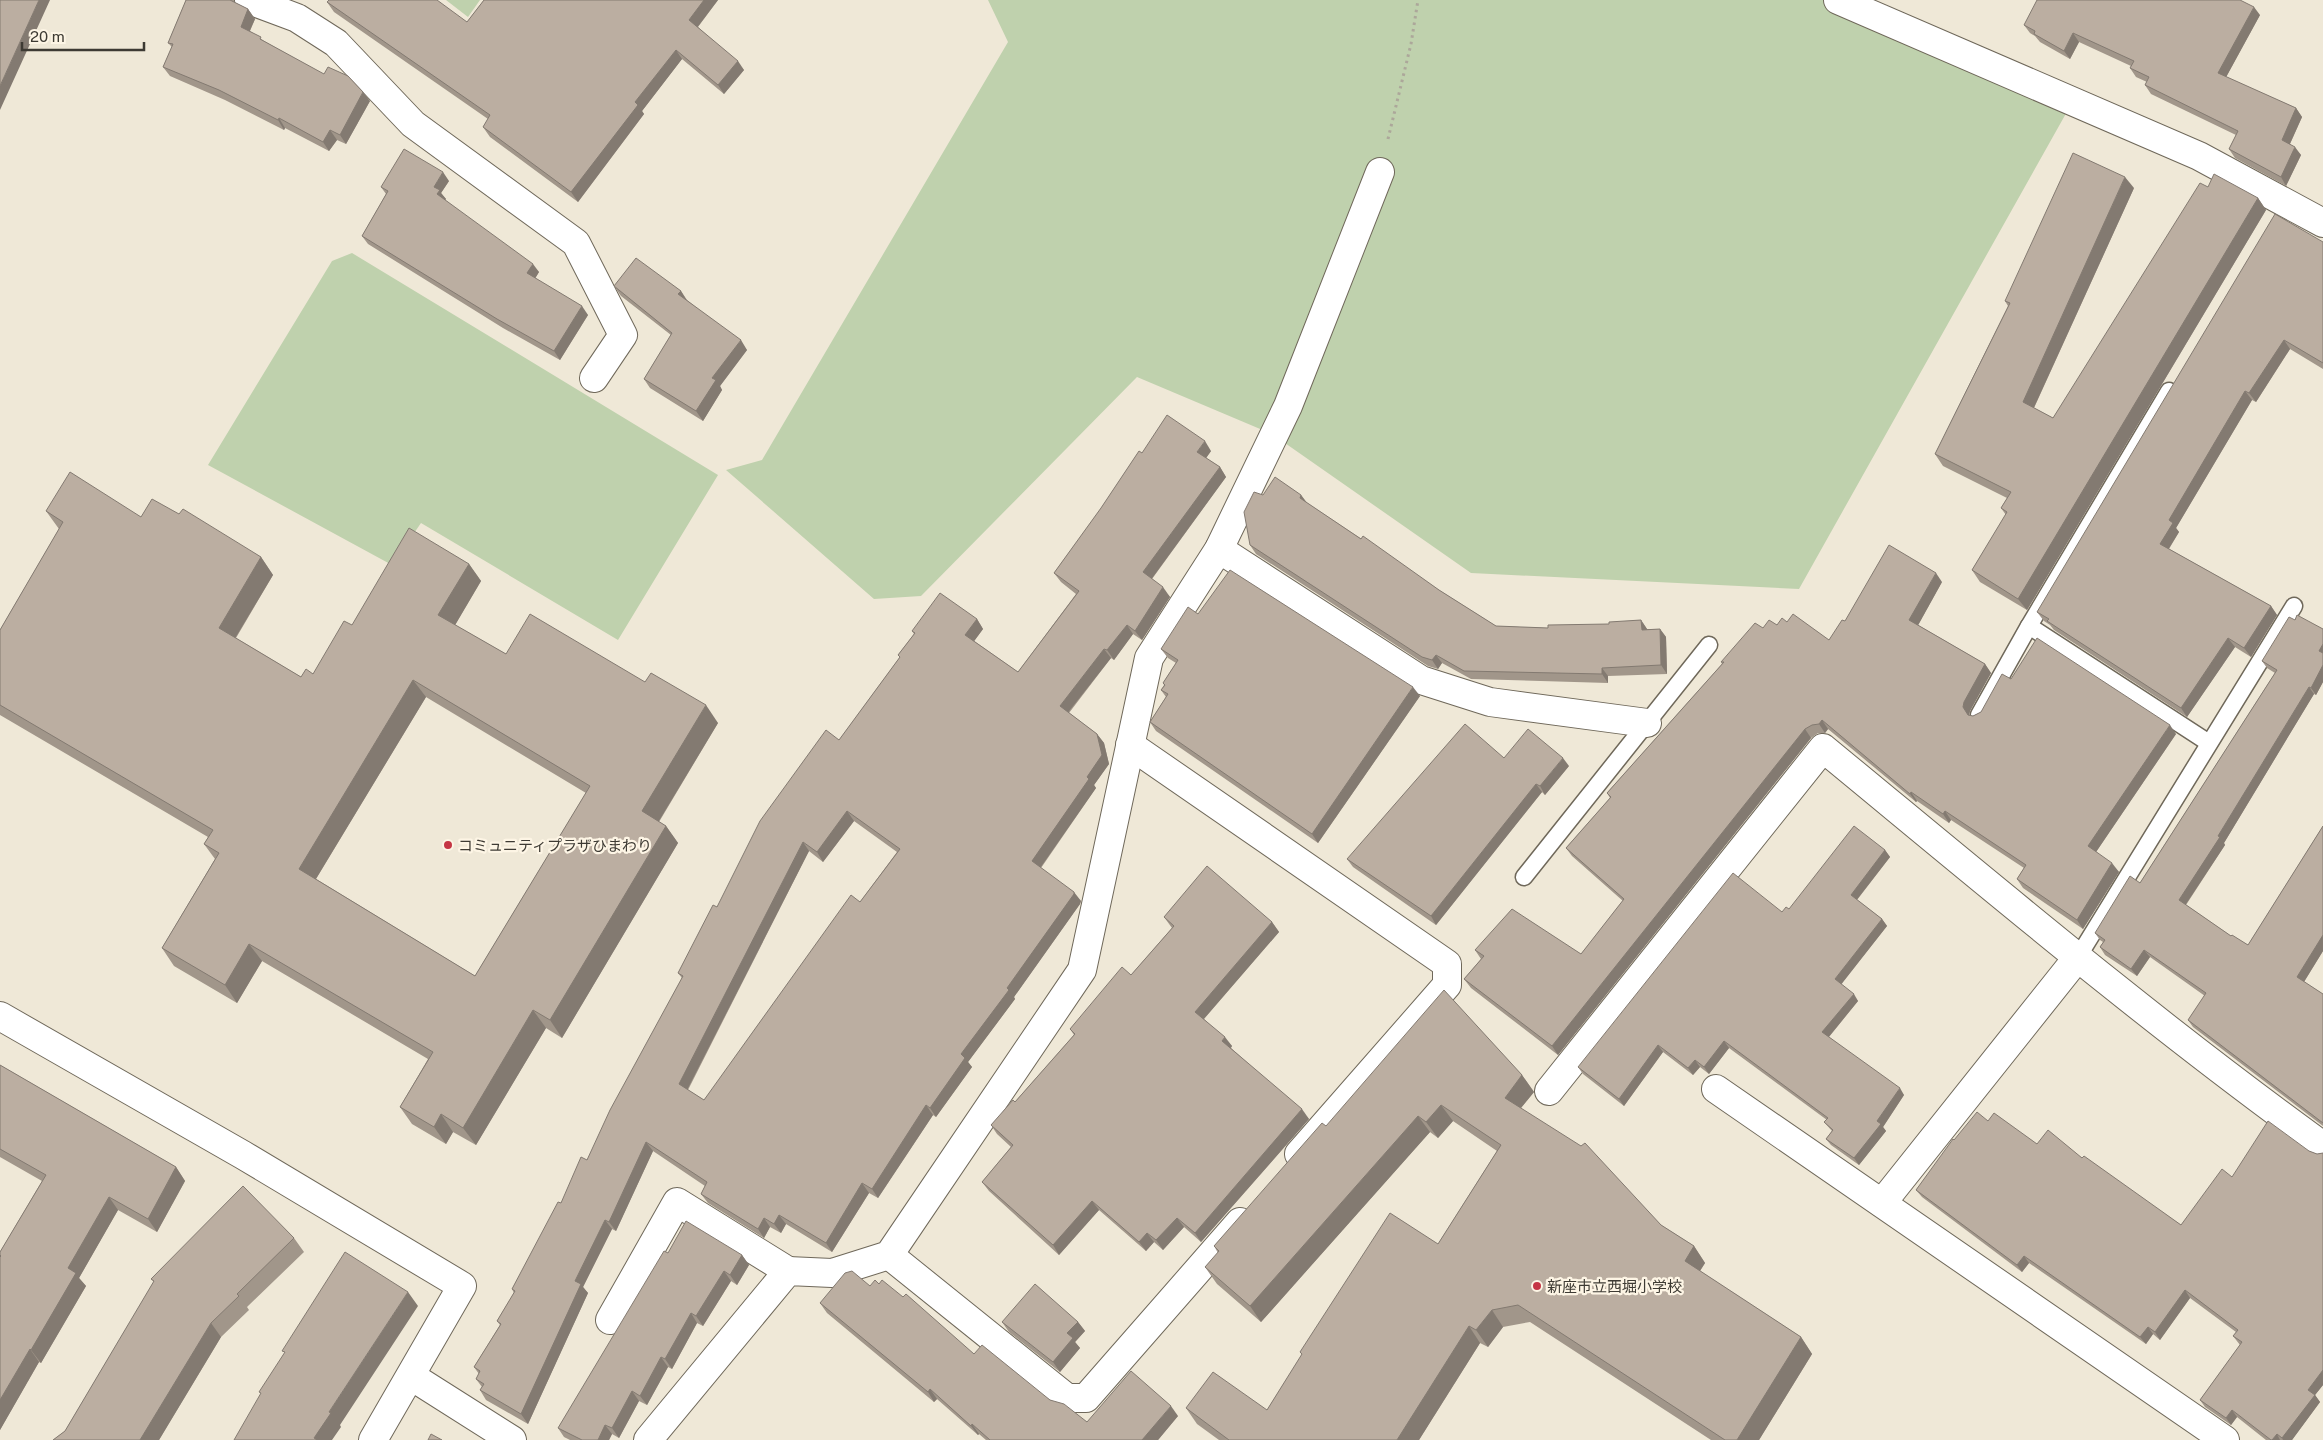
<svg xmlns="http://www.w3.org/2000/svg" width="2323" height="1440" font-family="'Public Sans','Noto Sans JP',sans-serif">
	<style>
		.green { fill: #bfd1ad }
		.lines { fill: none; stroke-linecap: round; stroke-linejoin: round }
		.service-casing { stroke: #6f685a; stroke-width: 19 }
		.minor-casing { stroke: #6f685a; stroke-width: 30 }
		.path { stroke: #aca79a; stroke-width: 3; stroke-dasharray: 2.5 4; stroke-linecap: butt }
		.service { stroke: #fff; stroke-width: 16 }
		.minor { stroke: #fff; stroke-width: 28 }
		.wall { fill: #a1968a; fill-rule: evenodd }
		.shaded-wall { fill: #837a71 }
		.building { fill: #bbaea1; stroke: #837a71; fill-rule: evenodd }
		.poi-dot { fill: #c53544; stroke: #fdf5e5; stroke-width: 2 }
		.labels { text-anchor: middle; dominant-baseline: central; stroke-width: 4.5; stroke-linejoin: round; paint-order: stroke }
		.poi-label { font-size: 15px; fill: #3d3a33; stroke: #fdf5e5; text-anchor: start }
	</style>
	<rect width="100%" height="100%" fill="#efe8d7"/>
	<g class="green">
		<polygon points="446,0 480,0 468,17"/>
		<polygon points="988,0 1838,0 2073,101 1799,589 1471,573 1272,434 1137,377 921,596 874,599 726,470 762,460 1008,42"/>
		<polygon points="352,253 718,475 618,640 421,523 392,565 208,465 332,261"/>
	</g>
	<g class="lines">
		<defs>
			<g id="service">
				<polyline points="2029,626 2209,743"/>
				<polyline points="1979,715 2029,626 2169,391"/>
				<polyline points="1524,877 1709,645"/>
				<polyline points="2078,957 2294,606"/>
			</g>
			<g id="minor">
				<polyline points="249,0 297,18 336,43 413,124 576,243 623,335 594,378"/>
				<polyline points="1838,0 2199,156 2323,223"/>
				<polyline points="1219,549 1421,680 1490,702 1647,723"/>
				<polyline points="1130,745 1447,964 1447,985 1299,1154"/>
				<polyline points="0,1016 243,1155 462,1286 373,1440"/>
				<polyline points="1716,1089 2225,1440"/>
				<path d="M1549,1091L1823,748C1987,883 2150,1021 2323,1146"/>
				<polyline points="1882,1203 2078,957"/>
				<polyline points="889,1255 1067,1398 1086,1398 1240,1222"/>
				<polyline points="610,1320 677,1202 788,1271"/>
				<polyline points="411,1376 512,1440"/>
				<polyline points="648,1440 788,1271 832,1273 889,1255 1082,970 1149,658 1219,549 1288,406 1380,172"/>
			</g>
		</defs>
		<use href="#service" class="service-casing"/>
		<use href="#minor" class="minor-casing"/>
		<polyline class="path" points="1388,139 1411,44 1418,0"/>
		<use href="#service" class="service"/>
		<use href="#minor" class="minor"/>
	</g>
	<g class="wall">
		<polygon points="186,0 234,0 234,2 248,9 255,19 250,31 264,41 370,101 346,144 337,140 329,151 285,128 284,130 225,100 170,76 163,67 172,47 168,43"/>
		<polygon points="484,0 718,0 698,27 744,70 724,94 682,59 642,111 644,114 578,202 490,137 483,127 488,119 334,12 327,2 467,22"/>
		<polygon points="2260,15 2226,77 2296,108 2302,117 2290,144 2301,155 2286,186 2235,158 2229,149 2236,135 2151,94 2145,85 2147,82 2136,77 2130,68 2131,66 2079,42 2070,59 2040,42 2035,36 2030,33 2024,25"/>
		<polygon points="449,181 441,193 446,199 445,200 539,272 535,278 588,315 560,360 503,328 368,244 362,236 386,194 381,187"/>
		<polygon points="2208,187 2258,198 2266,210 2027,610 1980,582 1972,570 2006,515 2001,508 2007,498 1943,466 1935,454 2008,306 2005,301 2134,188 2034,408 2053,418"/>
		<polygon points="2323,242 2323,369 2290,349 2256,402 2252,400 2176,528 2179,532 2169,549 2271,606 2277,615 2251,657 2235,647 2187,717 2054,630 2050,625 2044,621 2037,612"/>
		<polygon points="614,286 681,291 687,300 747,350 720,386 722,390 703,421 650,388 644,379 671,335 621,296"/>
		<path d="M1211,451L1206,458L1220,467L1226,477L1152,579L1170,597L1142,640L1133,634L1114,660L1111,658L1069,713L1097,734L1104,743L1109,764L1094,785L1096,788L1041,868L1081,901L1080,904L1014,997L1015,999L968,1062L972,1067L936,1117L933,1115L878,1198L869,1193L832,1252L786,1224L781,1233L770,1227L764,1238L708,1203L701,1194L705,1186L653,1151L616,1231L612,1229L583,1287L588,1293L528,1424L486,1400L480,1390L482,1387L476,1379L479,1374L474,1367L500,1325L497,1321L514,1293L512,1289L561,1203L587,1160L682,978L678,973L717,907L900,657L898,655L914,634L912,631L977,619L983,629L974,641L1018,672L1076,594L1061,582L1054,573L1142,453ZM854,821L897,852L860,902L704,1100L688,1090L809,851L823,862Z"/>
		<polygon points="1263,495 1301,495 1307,503 1439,590 1496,626 1548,628 1609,624 1641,620 1647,629 1660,629 1666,637 1667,674 1608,676 1608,683 1471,679 1442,663 1438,669 1428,666 1256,554 1250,545"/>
		<path d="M46,511L141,517L179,514L261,557L273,575L236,638L301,677L313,674L352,625L469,564L481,581L455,625L506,654L645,682L718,723L659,822L666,826L678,843L562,1038L546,1028L476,1145L453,1132L446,1144L412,1124L400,1107L428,1059L262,961L237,1003L174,966L162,948L215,859L204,844L208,837L0,715V630L59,529ZM426,697L586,793L475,976L316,879Z"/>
		<polygon points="1942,582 1918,625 1985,664 1991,673 1970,711 1969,715 1973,716 1981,712 2011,679 2176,734 2096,852 2119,872 2083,929 2023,888 2017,879 2024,868 1951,820 1949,823 1917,801 1916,802 1828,729 1825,733 1818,733 1811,738 1558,1055 1471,988 1464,979 1481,959 1475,950 1581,954 1623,901 1572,856 1566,848 1610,798 1607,793 1722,664 1721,662 1763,628 1787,622 1829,640 1845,621"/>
		<polygon points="1198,614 1420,696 1318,843 1156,731 1150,722 1166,697 1161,690 1164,685 1163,683 1176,663 1168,658 1161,649"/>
		<polygon points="2295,620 2323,629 2323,682 2316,695 2314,694 2224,843 2225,845 2186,905 2231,936 2248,945 2323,826 2323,951 2304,982 2323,994 2323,1126 2193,1027 2188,1020 2205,996 2150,957 2137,976 2105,955 2100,947 2103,942 2100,940 2095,933 2140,883 2275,673 2267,668 2262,661"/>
		<polygon points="1569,766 1545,795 1542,792 1436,925 1353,867 1347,859"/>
		<polygon points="1885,850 1890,857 1857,900 1882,919 1887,926 1841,984 1858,1001 1829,1037 1904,1095 1883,1127 1886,1131 1859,1165 1831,1145 1826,1139 1832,1131 1824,1122 1827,1120 1729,1048 1709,1074 1700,1067 1693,1075 1663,1052 1624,1106 1583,1074 1578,1067 1782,912 1789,909"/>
		<polygon points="1164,917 1272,922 1279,932 1204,1019 1232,1046 1231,1048 1309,1119 1201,1242 1184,1227 1163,1250 1154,1242 1146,1251 1099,1210 1059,1255 989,1191 982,1182 1011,1147 997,1134 991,1125 1015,1102 1074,1035 1070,1029 1131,975 1172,928"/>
		<polygon points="0,1065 176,1167 185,1181 157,1232 118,1210 79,1278 86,1286 41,1363 39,1362 0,1430 0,1252 42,1181 0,1157"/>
		<polygon points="1522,1075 1534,1092 1521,1108 1661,1225 1694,1246 1705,1263 1700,1271 1801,1337 1812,1354 1759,1440 1711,1440 1530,1322 1503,1327 1488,1347 1480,1343 1419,1440 1219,1440 1197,1424 1186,1408 1267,1410 1302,1355 1300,1352 1438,1244 1497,1151 1453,1121 1438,1138 1430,1132 1261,1322 1217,1284 1205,1267 1218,1253 1214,1246 1326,1126"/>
		<polygon points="1988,1121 2037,1144 2082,1158 2181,1225 2232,1177 2309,1151 2317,1154 2323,1153 2323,1385 2315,1395 2320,1402 2292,1440 2266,1440 2237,1417 2231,1425 2205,1407 2200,1400 2240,1345 2233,1336 2236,1332 2190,1298 2160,1340 2153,1334 2146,1344 2029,1263 2022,1272 1922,1197 1916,1190 1954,1140"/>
		<polygon points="294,1238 304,1252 247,1307 249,1310 221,1337 159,1440 53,1440 65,1431 154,1282 151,1279"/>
		<polygon points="668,1253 742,1255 749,1265 737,1285 731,1281 703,1326 697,1323 672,1369 668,1367 647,1405 639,1401 619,1438 612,1434 609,1440 570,1440 564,1437 558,1428"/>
		<polygon points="879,1284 974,1354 1087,1422 1178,1416 1158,1440 986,1440 979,1434 978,1435 937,1399 934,1402 827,1313 820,1303 870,1286"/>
		<polygon points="1002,1322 1078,1322 1085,1331 1075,1342 1080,1348 1060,1372 1009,1332"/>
	</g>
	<g class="shaded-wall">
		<polygon points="39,0 50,0 0,110 0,86"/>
		<polygon points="704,0 718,0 696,29 689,20"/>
		<polygon points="2254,7 2260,15 2224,81 2218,73"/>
		<polygon points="248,9 255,19 247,37 241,27"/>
		<polygon points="2073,33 2079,42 2070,59 2064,51"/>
		<polygon points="676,50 682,59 642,111 644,114 578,202 571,192 635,102"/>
		<polygon points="738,61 744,70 724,94 718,85"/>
		<polygon points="363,92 370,101 346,144 340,135"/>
		<polygon points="2296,108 2302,117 2288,148 2282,140"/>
		<polygon points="279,118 285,128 284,130 278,120"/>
		<polygon points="330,130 337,140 329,151 323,142"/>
		<polygon points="2295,147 2301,155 2286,186 2281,177"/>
		<polygon points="443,172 449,181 441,193 446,199 443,203 437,194 434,187"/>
		<polygon points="2125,177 2134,188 2031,414 2023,402"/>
		<polygon points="2258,198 2266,210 2027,610 2018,599"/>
		<polygon points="533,264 539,272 533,282 527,273"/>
		<polygon points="681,291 687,301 678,294"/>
		<polygon points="582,306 588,315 560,360 554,351"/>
		<polygon points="741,340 747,350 720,386 722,390 703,421 696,411 712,378"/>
		<polygon points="2284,340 2290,349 2256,402 2249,393"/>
		<polygon points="2245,391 2252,400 2176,528 2179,532 2166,553 2160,544 2169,520"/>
		<polygon points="1205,441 1211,451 1204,461 1197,452"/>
		<polygon points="1220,467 1226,477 1150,581 1143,572"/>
		<polygon points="1301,495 1307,503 1300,498"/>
		<polygon points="261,557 273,575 231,645 219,628"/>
		<polygon points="469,564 481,581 451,632 438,615"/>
		<polygon points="1936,573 1942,582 1916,629 1909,620"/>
		<polygon points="1163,587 1170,597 1142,640 1135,631"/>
		<polygon points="2271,606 2277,615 2251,657 2244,648"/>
		<polygon points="977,619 983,629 972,644 965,635"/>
		<polygon points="1641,620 1647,629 1648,638 1642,630"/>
		<polygon points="1127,625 1133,634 1114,660 1107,650"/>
		<polygon points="1660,629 1666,637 1667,674 1661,665"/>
		<polygon points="2228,638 2235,647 2187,717 2181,708"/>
		<polygon points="2323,644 2323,656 2319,651"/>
		<polygon points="1104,649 1111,658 1066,715 1060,706"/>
		<polygon points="1436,655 1442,663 1438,669 1432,660"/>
		<polygon points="1985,664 1991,673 1970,711 1969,716 1968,715 1963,707 1964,702"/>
		<polygon points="2323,665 2323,682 2316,695 2311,688"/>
		<polygon points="1602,668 1608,676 1608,683 1602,674"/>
		<polygon points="413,680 426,697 311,887 299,869"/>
		<polygon points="1413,687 1420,696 1318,843 1312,834"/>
		<polygon points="2309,687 2314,694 2224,843 2225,845 2184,907 2179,900"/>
		<polygon points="706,705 718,723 654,829 642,811"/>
		<polygon points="1822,720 1828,729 1825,733 1819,724"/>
		<polygon points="2170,725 2176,734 2094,855 2088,846"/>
		<polygon points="1805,729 1811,738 1558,1055 1552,1046"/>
		<polygon points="1097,734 1104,743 1109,764 1094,785 1096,788 1038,871 1032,861 1087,777"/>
		<polygon points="1563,758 1569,766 1545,795 1540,786"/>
		<polygon points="1536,784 1542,792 1436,925 1431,916"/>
		<polygon points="1911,792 1917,801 1916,802 1910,794"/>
		<polygon points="847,811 854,821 823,862 817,852"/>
		<polygon points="1945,811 1951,820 1949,823 1943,814"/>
		<polygon points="666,826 678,843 562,1038 550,1020"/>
		<polygon points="803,842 809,851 685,1094 679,1084"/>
		<polygon points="1885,850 1890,857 1855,902 1851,895"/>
		<polygon points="2112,863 2119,872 2083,929 2077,920"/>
		<polygon points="1074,892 1081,901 1080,904 1014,997 1015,999 968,1062 972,1067 936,1117 930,1108 961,1054"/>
		<polygon points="1882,919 1887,926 1840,986 1835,979"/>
		<polygon points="1272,922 1279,932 1202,1021 1195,1012"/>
		<polygon points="2323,935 2323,951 2302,985 2297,977"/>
		<polygon points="249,944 262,961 237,1003 225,985"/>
		<polygon points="2144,950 2150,957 2137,976 2131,969"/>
		<polygon points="1854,994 1858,1001 1827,1039 1822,1032"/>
		<polygon points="533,1010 546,1028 476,1145 463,1128"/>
		<polygon points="1225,1037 1232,1046 1229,1050 1222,1041"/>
		<polygon points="1724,1041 1729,1048 1709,1074 1704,1067"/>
		<polygon points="1658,1045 1663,1052 1624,1106 1619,1099"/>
		<polygon points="1695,1060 1700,1067 1693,1075 1688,1068"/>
		<polygon points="1522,1075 1534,1092 1516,1114 1505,1098"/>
		<polygon points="1900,1088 1904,1095 1883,1127 1886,1131 1859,1165 1854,1158 1877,1121"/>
		<polygon points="926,1105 933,1115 878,1198 872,1189"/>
		<polygon points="1441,1105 1453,1121 1438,1138 1426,1122"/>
		<polygon points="1302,1109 1309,1119 1201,1242 1195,1233"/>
		<polygon points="441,1114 453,1132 446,1144 434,1127"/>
		<polygon points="1418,1116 1430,1132 1261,1322 1250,1306"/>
		<polygon points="646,1142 653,1151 616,1231 609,1222"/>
		<polygon points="176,1167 185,1181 157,1232 148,1219"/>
		<polygon points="862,1183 869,1193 832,1252 826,1243"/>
		<polygon points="109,1197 118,1210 79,1278 86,1286 41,1363 31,1350 68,1268"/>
		<polygon points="1092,1201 1099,1210 1059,1255 1053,1245"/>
		<polygon points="779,1215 786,1224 781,1233 774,1224"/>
		<polygon points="764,1218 770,1227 764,1238 758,1229"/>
		<polygon points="1177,1218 1184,1227 1163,1250 1156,1240"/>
		<polygon points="605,1220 612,1229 583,1287 588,1293 528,1424 521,1414 575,1281"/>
		<polygon points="1147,1233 1154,1242 1146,1251 1139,1242"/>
		<polygon points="1694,1246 1705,1263 1696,1277 1685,1261"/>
		<polygon points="742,1255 749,1265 737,1285 730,1275"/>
		<polygon points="2024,1256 2029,1263 2022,1272 2017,1265"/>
		<polygon points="724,1271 731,1281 703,1326 696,1316"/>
		<polygon points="2185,1290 2190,1298 2160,1340 2155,1332"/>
		<polygon points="408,1292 418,1306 340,1425 341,1427 332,1440 316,1440 314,1438 329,1412"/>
		<polygon points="1492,1310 1503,1327 1488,1347 1476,1330"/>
		<polygon points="691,1313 697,1323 672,1369 665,1359"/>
		<polygon points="1078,1322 1085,1331 1075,1342 1080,1348 1060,1372 1053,1362 1067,1333"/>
		<polygon points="211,1323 221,1337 159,1440 140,1440"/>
		<polygon points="1469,1326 1480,1343 1419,1440 1397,1440"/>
		<polygon points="2148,1327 2153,1334 2146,1344 2140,1337"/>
		<polygon points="1801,1337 1812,1354 1759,1440 1737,1440"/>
		<polygon points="30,1349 39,1362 0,1430 0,1400"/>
		<polygon points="661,1357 668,1367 647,1405 640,1396"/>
		<polygon points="2323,1370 2323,1385 2315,1395 2320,1402 2292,1440 2283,1440 2282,1438 2308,1390"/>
		<polygon points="930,1389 937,1399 934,1402 928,1392"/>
		<polygon points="632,1391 639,1401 619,1438 612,1428"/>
		<polygon points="1171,1406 1178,1416 1158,1440 1142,1440"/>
		<polygon points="2232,1410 2237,1417 2231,1425 2226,1418"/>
		<polygon points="972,1424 979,1434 978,1435 971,1426"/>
		<polygon points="605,1425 612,1434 609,1440 598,1440"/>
		<polygon points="2277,1434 2280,1440 2272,1440"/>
	</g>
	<g class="building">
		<polygon points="0,0 39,0 0,86"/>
		<polygon points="186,0 230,0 248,9 241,27 261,37 260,39 324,74 328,67 348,76 363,92 340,135 330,130 323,142 279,118 278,120 219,90 163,67 173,44 168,43"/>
		<polygon points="329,0 437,0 467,22 484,0 704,0 689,20 738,61 718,85 676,50 635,102 638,105 571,192 483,127 490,115 327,2"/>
		<polygon points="2037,0 2240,0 2254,7 2218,73 2296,108 2282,140 2295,147 2281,177 2229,149 2238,131 2145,85 2149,77 2130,68 2134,61 2073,33 2064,51 2034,34 2035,31 2024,25"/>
		<polygon points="404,149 443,172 434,187 440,190 437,194 533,264 527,273 582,306 554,351 497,319 362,236 388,191 381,187"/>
		<polygon points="2073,153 2125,177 2023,402 2053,418 2200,183 2208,187 2214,174 2258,198 2018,599 1972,570 2007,512 2001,508 2011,492 1935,454 2010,303 2005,301"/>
		<polygon points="2275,214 2323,242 2323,363 2284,340 2249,393 2245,391 2169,520 2173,523 2160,544 2271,606 2244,648 2228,638 2181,708 2047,621 2049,619 2037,612"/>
		<polygon points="636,258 681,291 678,294 741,340 712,378 716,380 696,411 644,379 672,333 614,286"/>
		<path d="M1167,415L1205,441L1197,452L1220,467L1143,572L1163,587L1135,631L1127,625L1107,650L1104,649L1060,706L1097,734L1102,755L1087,777L1089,779L1032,861L1074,892V894L1007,988L1009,990L961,1054L965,1058L930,1108L926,1105L872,1189L862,1183L826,1243L779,1215L774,1224L764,1218L758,1229L701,1194L707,1182L646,1142L609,1222L605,1220L575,1281L581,1284L521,1414L480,1390L484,1384L476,1379L480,1371L474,1367L501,1324L497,1321L515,1291L512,1289L558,1202L561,1203L581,1157L587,1160L610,1110L683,976L678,973L713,905L717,907L760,821L826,730L839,740L900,657L898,655L915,633L912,631L940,593L977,619L965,635L1018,672L1079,591L1054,573L1101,508L1139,451L1142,453ZM847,811L900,849L860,902L851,895L704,1100L679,1084L803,842L817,852Z"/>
		<path d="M70,472L141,517L152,499L179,514L183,509L261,557L219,628L301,677L306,669L313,674L344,621L352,625L409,528L469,564L438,615L506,654L530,614L645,682L651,673L706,705L642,811L666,826L550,1020L533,1010L463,1128L441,1114L434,1127L400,1107L433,1052L249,944L225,985L162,948L219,853L204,844L213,830L0,705V630L63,522L46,511ZM413,680L590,786L475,976L299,869Z"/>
		<polygon points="1275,477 1301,495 1300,498 1361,539 1363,536 1439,590 1496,626 1548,628 1548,625 1609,624 1609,622 1641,620 1642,630 1660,629 1661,665 1602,668 1602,674 1464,671 1436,655 1432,660 1422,657 1250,545 1244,512 1254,492 1263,495"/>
		<polygon points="1889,545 1936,573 1909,620 1985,664 1964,702 1963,707 1968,715 1973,716 1981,712 2002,674 2011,679 2037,638 2170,725 2088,846 2112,863 2077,920 2017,879 2026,865 1945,811 1943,814 1911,792 1910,794 1822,720 1819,724 1812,725 1805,729 1552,1046 1464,979 1484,956 1475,950 1512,909 1581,954 1624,899 1566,848 1611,797 1607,793 1724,662 1721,662 1755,623 1763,628 1769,620 1777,625 1782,618 1787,622 1793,614 1829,640 1842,620 1845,621"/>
		<polygon points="1230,570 1413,687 1312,834 1150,722 1168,694 1161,690 1165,685 1163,683 1178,660 1161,649 1188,607 1198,614"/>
		<polygon points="2297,615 2323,629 2323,644 2319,651 2323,653 2323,665 2311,688 2309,687 2218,836 2220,837 2179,900 2231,936 2232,935 2248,945 2323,826 2323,935 2297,977 2323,994 2323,1123 2188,1020 2206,993 2144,950 2131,969 2100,947 2105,940 2095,933 2130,876 2140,883 2277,670 2262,661 2289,617 2295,620"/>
		<polygon points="1465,724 1504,758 1528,729 1563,758 1540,786 1536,784 1431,916 1347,859"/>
		<polygon points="1854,826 1885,850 1851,895 1882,919 1835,979 1854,994 1822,1032 1900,1088 1877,1121 1881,1124 1854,1158 1826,1139 1833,1130 1824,1122 1828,1118 1724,1041 1704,1067 1695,1060 1688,1068 1658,1045 1619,1099 1578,1067 1733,873 1782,912 1786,907 1789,909"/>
		<polygon points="1207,866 1272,922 1195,1012 1225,1037 1222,1041 1302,1109 1195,1233 1177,1218 1156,1240 1147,1233 1139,1242 1092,1201 1053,1245 982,1182 1013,1145 991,1125 1013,1100 1015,1102 1075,1034 1070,1029 1122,967 1131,975 1174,926 1164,917"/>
		<polygon points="1444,990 1522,1075 1505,1098 1581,1146 1585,1143 1661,1225 1694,1246 1685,1261 1801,1337 1737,1440 1725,1440 1518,1305 1492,1310 1476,1330 1469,1326 1397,1440 1229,1440 1186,1408 1213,1372 1267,1410 1302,1354 1300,1352 1390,1213 1438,1244 1501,1145 1441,1105 1426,1122 1418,1116 1250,1306 1205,1267 1219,1251 1214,1246 1322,1123 1326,1126"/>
		<polygon points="0,1065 176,1167 148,1219 109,1197 68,1268 76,1273 31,1350 30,1349 0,1400 0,1257 1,1256 0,1255 0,1252 46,1175 0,1149"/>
		<polygon points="1977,1112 1988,1121 1994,1113 2037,1144 2048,1130 2082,1158 2084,1156 2181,1225 2222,1169 2232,1177 2268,1121 2309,1151 2317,1154 2323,1153 2323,1370 2308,1390 2315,1395 2282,1438 2277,1434 2272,1440 2271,1440 2232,1410 2226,1418 2200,1400 2242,1342 2233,1336 2238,1330 2185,1290 2155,1332 2148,1327 2140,1337 2024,1256 2017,1265 1916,1190 1953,1139 1954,1140"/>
		<polygon points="243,1186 294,1238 237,1294 239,1296 211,1323 140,1440 53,1440 65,1431 154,1281 151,1279"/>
		<polygon points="686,1221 742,1255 730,1275 724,1271 696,1316 691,1313 665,1359 661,1357 640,1396 632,1391 612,1428 605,1425 598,1440 582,1440 558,1428 664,1251 668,1253"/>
		<polygon points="345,1252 408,1292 329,1412 331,1413 314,1438 317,1440 234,1440 261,1393 259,1392 285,1352 282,1351"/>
		<polygon points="852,1271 870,1286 875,1280 879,1284 882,1280 903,1297 906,1294 974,1354 982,1345 1050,1400 1064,1404 1087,1422 1131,1371 1171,1406 1142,1440 990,1440 972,1424 971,1426 930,1389 928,1392 820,1303 845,1273"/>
		<polygon points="1035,1284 1078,1322 1067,1333 1073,1338 1053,1362 1002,1322"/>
		<polygon points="431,1434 442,1440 428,1440"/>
	</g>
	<g class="poi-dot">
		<circle cx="448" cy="845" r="5"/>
		<circle cx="1537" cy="1286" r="5"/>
	</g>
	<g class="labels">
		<g class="poi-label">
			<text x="458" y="845">コミュニティプラザひまわり</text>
			<text x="1547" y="1286">新座市立西堀小学校</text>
		</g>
	</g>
	<path d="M22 42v8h122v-8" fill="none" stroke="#3d3a33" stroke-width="2.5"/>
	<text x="30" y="42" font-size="15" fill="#3d3a33" stroke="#fdf5e5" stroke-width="4" paint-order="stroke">20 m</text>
</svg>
